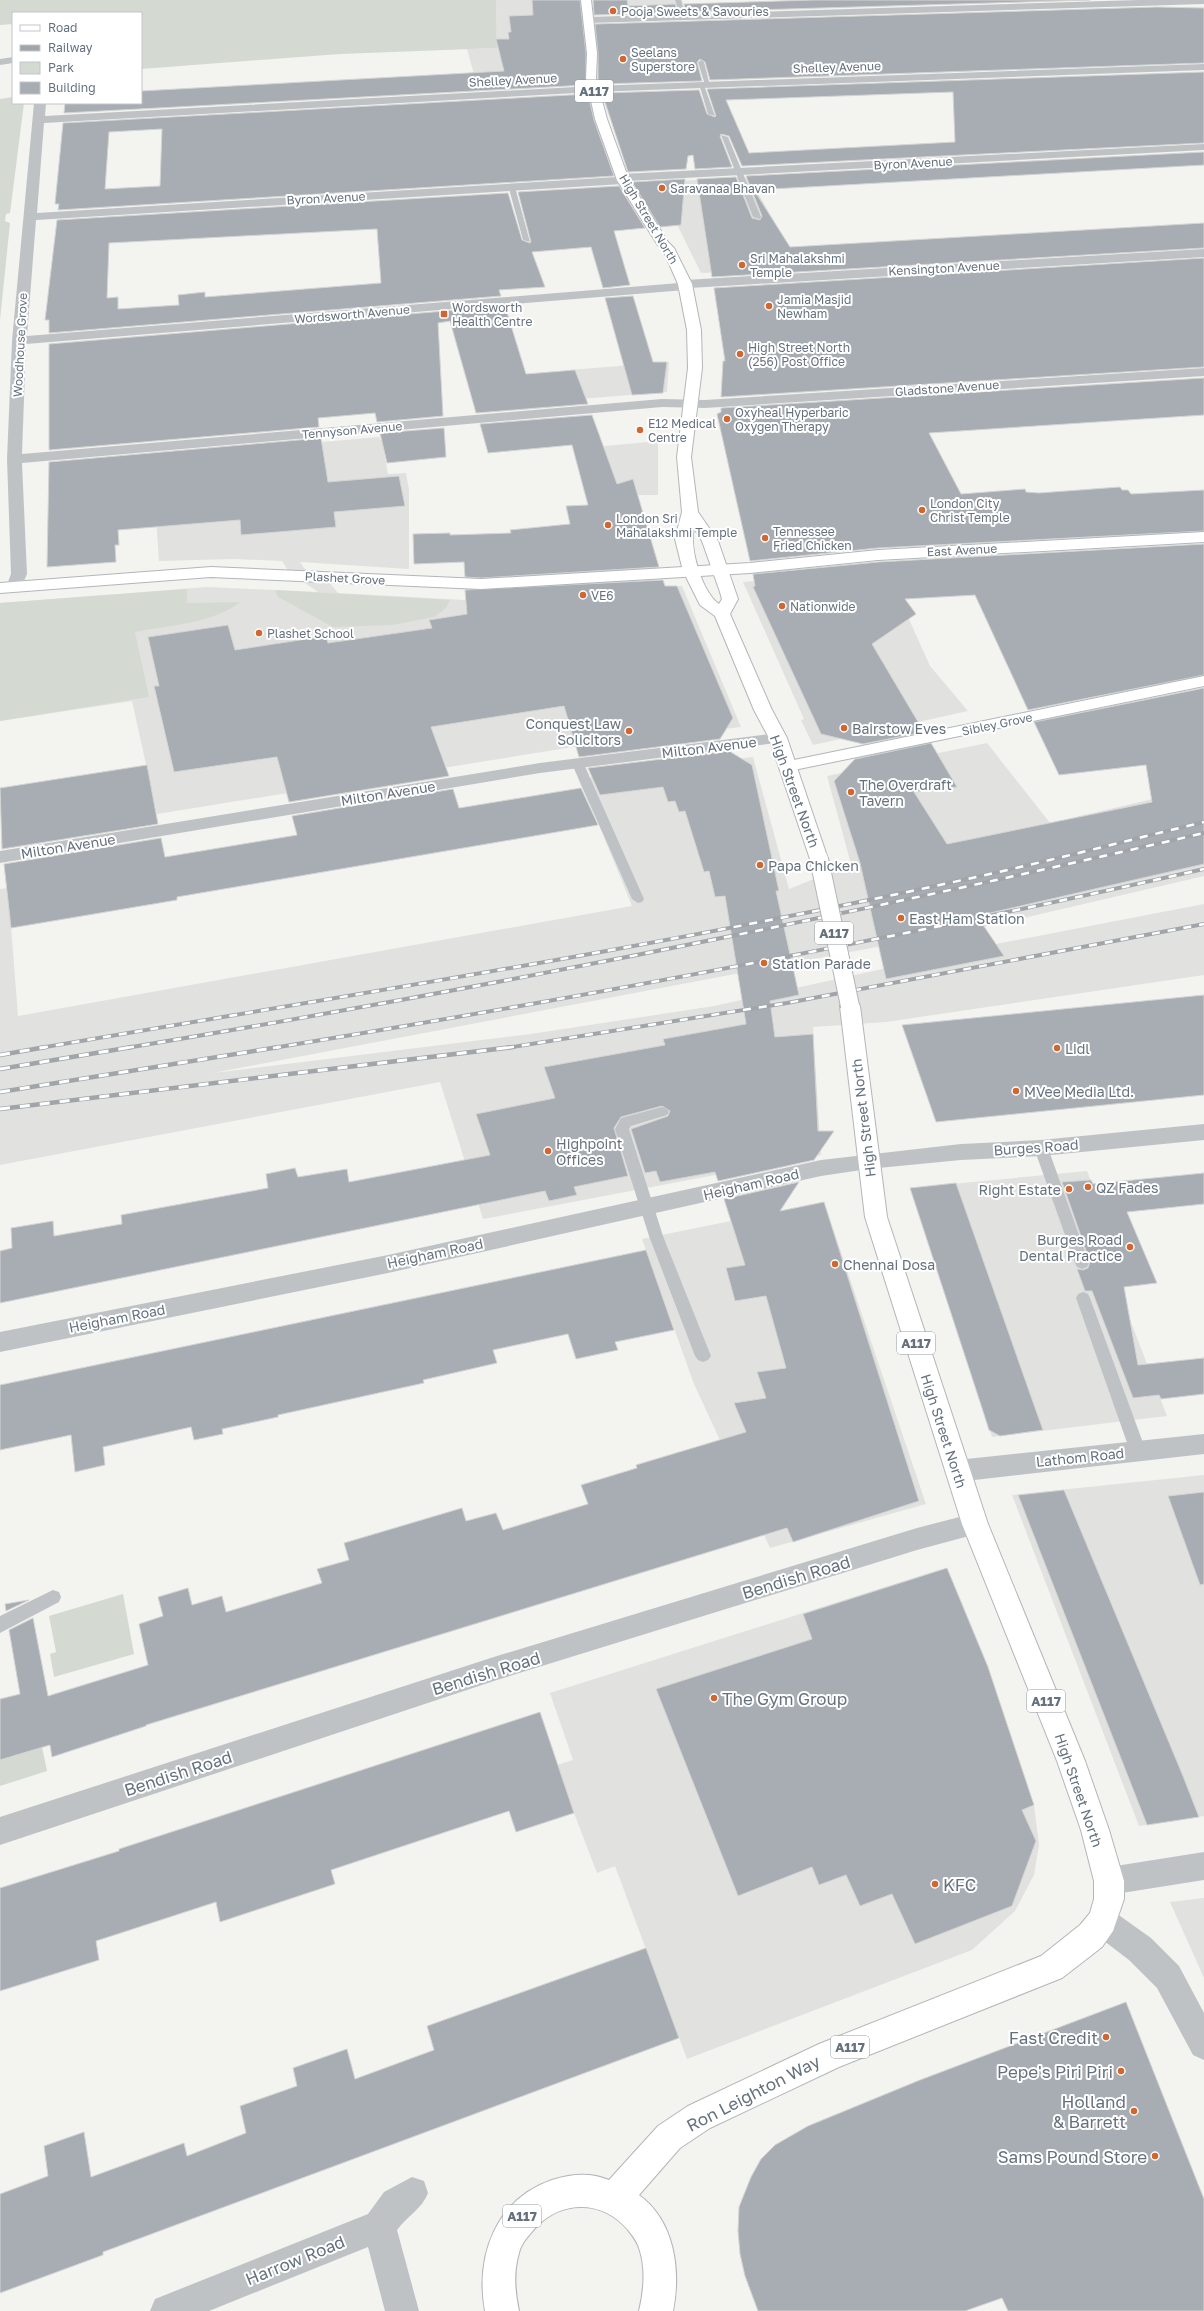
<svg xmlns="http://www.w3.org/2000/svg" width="1204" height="2311" font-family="'Golos Text',sans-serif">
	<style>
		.built { fill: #e1e2e0 }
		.green { fill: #d4dad1 }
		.building { fill: #a7adb2; stroke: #d4d5d3; fill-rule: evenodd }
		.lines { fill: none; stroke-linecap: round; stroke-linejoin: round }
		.secondary-casing { stroke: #b2b6ba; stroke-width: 2 }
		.primary-casing { stroke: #b3b6b9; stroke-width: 2 }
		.service { fill: #bfc2c5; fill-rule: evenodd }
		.minor { fill: #bfc2c5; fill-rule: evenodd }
		.secondary { fill: #fff; fill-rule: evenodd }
		.primary { fill: #fff; fill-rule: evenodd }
		.rail-far1-casing { stroke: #a1a5aa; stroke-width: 4 }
		.rail-casing { stroke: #a1a5aa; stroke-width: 4.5 }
		.rail-far1 { stroke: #fff; stroke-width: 2.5; stroke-dasharray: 8; stroke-linecap: butt }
		.rail { stroke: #fff; stroke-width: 3; stroke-dasharray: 10; stroke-linecap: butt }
		.primary-bridge-casing { stroke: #b3b6b9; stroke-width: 20; stroke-linecap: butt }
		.primary-bridge { stroke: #fff; stroke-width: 18 }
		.poi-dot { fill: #d26631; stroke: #fff; stroke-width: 1.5 }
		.labels { text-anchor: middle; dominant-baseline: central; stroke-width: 4; stroke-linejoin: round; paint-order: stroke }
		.far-poi-label { font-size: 12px; fill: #65717e; stroke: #fff; text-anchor: start }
		.far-street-label { font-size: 12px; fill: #65717e; stroke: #fff }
		.shield { fill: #fff; stroke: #939ca5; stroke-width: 1 }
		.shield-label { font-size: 13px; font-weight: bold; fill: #65717e }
		.poi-label { font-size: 14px; fill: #65717e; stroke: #fff; text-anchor: start }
		.street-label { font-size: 14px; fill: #65717e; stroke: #fff }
		.near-street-label { font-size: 17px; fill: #65717e; stroke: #fff }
		.near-poi-label { font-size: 17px; fill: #65717e; stroke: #fff; text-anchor: end }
	</style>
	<rect width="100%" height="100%" fill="#f3f3f0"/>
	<g class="built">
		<polygon points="496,0 571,0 575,24 478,89 467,49 497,48"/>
		<polygon points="606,0 682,0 686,12 609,15"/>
		<polygon points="738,178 750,179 779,230 796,269 701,273 656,182"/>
		<polygon points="669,362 667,392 580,399 569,370"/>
		<polygon points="379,437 382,442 388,474 406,473 409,490 409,569 300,562 304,568 330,583 338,593 483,601 507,595 682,586 741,727 573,747 157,814 132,701 0,721 0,603 207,587 318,592 289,572 282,561 234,559 159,561 154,488 139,458"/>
		<polygon points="658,441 658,495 599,495 574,449"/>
		<polygon points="886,568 930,666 968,711 813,745 801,720 804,719 743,582"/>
		<polygon points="987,743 1050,823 1204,787 1204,876 998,924 213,1073 531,1034 714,1006 996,944 1204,904 1204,975 886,1022 813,1027 821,1155 483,1219 440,1082 0,1165 0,889 8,888 18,1016 632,906 599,825 578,779 753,757 789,889 851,864 827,776"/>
		<polygon points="1087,1171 1131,1282 1116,1283 1167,1416 992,1437 910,1188"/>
		<polygon points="824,1202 926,1504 770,1548 694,1384 642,1239"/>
		<polygon points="1204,1475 1204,1816 1139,1826 1012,1495"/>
		<polygon points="942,1569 950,1575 988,1667 1034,1805 1039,1845 1034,1875 1015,1911 972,1950 687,2059 615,1866 597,1873 574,1813 557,1765 573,1760 550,1693"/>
		<polygon points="1204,1898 1204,1978 1170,1902"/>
	</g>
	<g class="green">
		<polygon points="0,0 496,0 497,48 340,54 141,69 141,13 13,13 13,24 0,25"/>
		<polygon points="13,97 13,103 24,103 10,213 6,214 5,221 10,223 0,320 0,99"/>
		<path d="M187,589V603L240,602C215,623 167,626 135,632L149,697L0,721V603Z"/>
		<polygon points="275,590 450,600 446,608 434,617 392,625 333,627 278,597"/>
		<polygon points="123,1594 134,1654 54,1677 50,1654 56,1652 49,1616"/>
		<polygon points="42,1747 47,1771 0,1786 0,1760"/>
	</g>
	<g class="building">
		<polygon points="532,0 580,0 586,53 586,85 64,113 65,103 141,103 141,91 504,71 496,39 509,39 508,32 511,32 509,16 533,15"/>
		<polygon points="593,0 627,0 628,6 675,4 678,13 594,15"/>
		<polygon points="813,0 1090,0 686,12 684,4"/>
		<polygon points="1157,7 1204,8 1204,63 710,80 705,62 700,59 697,62 702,81 599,84 598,78 598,53 595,24"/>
		<path d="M1204,72V143L742,166L729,136L721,134L720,136L732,167L695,169L693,155L688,156L686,169L628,172L602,93L699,90L707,114L715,117L716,116L707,89ZM953,92L955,142L749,153L726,100Z"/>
		<path d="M588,94L594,120L614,176L58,210L59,204H55L63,123ZM162,129L160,186L105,189L109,132Z"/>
		<polygon points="1204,152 1204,165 754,190 790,247 1204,223 1204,248 712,277 697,179 736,177 752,218 760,220 762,216 746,176"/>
		<polygon points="685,179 681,225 660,227 632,182"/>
		<path d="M619,186L645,228L614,231L630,285L603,288L591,247L532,252L545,287L499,290L501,296L49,333V320H45L57,220L508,193L522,240L530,243L531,242L518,192ZM377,229L381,283L205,297V292L178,295L179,305L118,309V297L107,298L109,243Z"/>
		<polygon points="1204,258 1204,367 721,397 723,361 725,361 714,288"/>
		<polygon points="633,296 653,362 667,362 663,393 632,395 605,298"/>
		<polygon points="505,306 526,374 575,370 588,404 476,413 450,321 438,323 443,416 377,422 375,413 318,418 319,427 49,450 49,344"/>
		<polygon points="1204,378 1204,415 929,433 961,494 1025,489 1026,492 1039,493 1120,487 1122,490 1128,490 1131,494 1204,490 1204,531 878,548 750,561 717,414 721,412 721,408"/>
		<polygon points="592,415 617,484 633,479 659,567 481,578 465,577 464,562 414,564 413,534 450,533 450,535 511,533 510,530 570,524 566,506 588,505 572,445 488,453 480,424"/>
		<polygon points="444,428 446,457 387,463 380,433"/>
		<polygon points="321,438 328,482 399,476 405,506 334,512 336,527 278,532 241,535 240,520 118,530 119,545 115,545 116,562 47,567 49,462"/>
		<polygon points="1204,544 1204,675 1028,710 975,595 905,599 916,614 872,644 924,732 863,744 821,734 753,587 755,586 753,574 878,562"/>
		<polygon points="663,580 665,586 677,586 733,718 720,739 579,757 564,706 431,727 449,776 289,802 277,757 174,772 154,686 159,686 148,637 228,625 235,650 326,636 328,643 432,628 429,620 467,614 465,590"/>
		<polygon points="1204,688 1204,864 977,916 1004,956 886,979 860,863 834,781 855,759 931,743 957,787 914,792 947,844 1152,802 1146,765 1059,775 1034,722"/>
		<polygon points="729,751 752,765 779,891 776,891 799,995 770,1001 775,1037 813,1034 818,1131 834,1131 814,1160 718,1181 715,1172 660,1182 656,1171 645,1173 631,1129 668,1116 670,1111 662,1106 621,1117 614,1128 628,1176 574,1187 577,1195 549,1201 545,1191 0,1303 0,1251 12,1248 11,1228 53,1221 54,1236 122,1224 121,1215 268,1188 266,1174 295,1168 298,1177 347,1169 349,1182 490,1155 476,1114 555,1098 544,1067 665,1045 663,1039 746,1024 725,896 715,897 709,871 704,872 685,811 679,812 675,801 668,802 663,787 600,795 588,768"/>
		<polygon points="147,765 158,824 2,849 0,788"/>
		<polygon points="581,788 598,825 177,897 177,900 11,928 4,864 161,838 165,857 297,835 292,816 453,789 459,808"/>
		<polygon points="1204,995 1204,1095 936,1122 902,1025"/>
		<polygon points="1204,1173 1204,1204 1127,1212 1157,1283 1124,1287 1138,1365 1204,1358 1204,1394 1161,1399 1159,1395 1133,1398 1092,1291 1085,1291 1077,1269 1083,1270 1088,1268 1090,1262 1062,1182 1091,1180 1093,1184"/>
		<polygon points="799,1182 780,1211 824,1202 919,1501 793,1542 787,1528 146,1725 146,1726 52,1757 50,1745 0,1760 0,1699 20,1694 9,1630 33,1618 48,1696 148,1665 139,1624 163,1616 158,1597 188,1588 192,1605 222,1596 226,1612 322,1583 317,1569 349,1560 344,1543 462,1508 466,1521 496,1513 503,1530 588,1504 581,1485 637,1468 636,1465 746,1432 734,1403 766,1398 757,1372 786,1368 766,1296 735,1301 726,1268 745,1265 724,1199"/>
		<polygon points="956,1183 1033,1402 1043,1430 1000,1436 989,1430 982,1408 910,1188"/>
		<polygon points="646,1250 674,1330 615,1342 618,1350 576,1359 568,1334 493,1350 497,1363 423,1380 424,1383 278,1415 278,1417 222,1429 223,1434 194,1440 191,1427 103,1447 105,1465 75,1472 71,1435 0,1450 0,1385"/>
		<polygon points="1064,1490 1183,1776 1199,1817 1147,1825 1018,1495"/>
		<polygon points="1204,1492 1204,1584 1200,1585 1168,1496"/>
		<polygon points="947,1568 988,1667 1034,1805 1022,1810 1036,1841 1012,1906 915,1944 892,1894 860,1906 846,1875 819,1885 812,1867 738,1896 656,1689 812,1639 803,1614"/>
		<polygon points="29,1600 6,1611 5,1604"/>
		<polygon points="540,1712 574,1813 516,1832 509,1811 331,1870 335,1884 220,1922 216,1902 96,1941 99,1960 0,1991 0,1888 119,1851 119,1849"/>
		<polygon points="646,1948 679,2038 103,2252 103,2255 0,2293 0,2194 48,2176 44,2146 84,2132 91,2177 184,2143 187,2156 246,2133 240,2106 297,2086 293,2068 347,2049 355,2079 434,2050 427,2026"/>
		<polygon points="1126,2002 1204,2199 1204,2311 1008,2311 1002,2298 965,2311 758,2311 745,2276 740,2254 738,2231 739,2207 751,2177 761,2159 775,2145 808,2126 920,2080"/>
	</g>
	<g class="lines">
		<defs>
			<g id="secondary">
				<polygon points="1204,532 1204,542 878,560 750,573 481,589 211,577 0,593 0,583 211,567 481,579 750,563 878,550"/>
				<polygon points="1204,676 1204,686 789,771 783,770 780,766 783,762 789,761"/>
			</g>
			<g id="primary">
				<path d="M581,0H591L597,53L596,78L607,119L629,180L668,242L674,248L692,284L701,330L702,368L691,457L698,512L718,541L738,599L730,614L772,710L787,738L828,859L826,863L819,865L812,863L810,859L769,738L754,710L715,616L700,605L683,571L675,539L682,512L677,457L688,368L687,330L678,284L663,250L657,244L617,180L595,119L586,78L587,53ZM694,528L702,541L720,592L722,599L719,604C702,592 689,548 694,528Z"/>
				<path d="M850,999L857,1001L860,1006L887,1217L988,1524L1085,1761L1109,1830L1124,1881V1899L1113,1931L1102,1947L1062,1978L839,2067L710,2128L680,2148L639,2195C675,2221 681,2271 673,2311H639C644,2290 646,2268 639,2248C637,2241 632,2235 628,2230C604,2201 564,2199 537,2226C530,2234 521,2243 519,2253C513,2273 515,2292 519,2311H485C475,2256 496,2199 552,2180C571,2174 590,2172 609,2180L658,2126L688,2106L819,2044L1041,1956L1080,1925L1090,1913L1094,1899V1881L1081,1830L1057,1761L962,1524L865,1217L840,1006L843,1001Z"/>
			</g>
		</defs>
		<use href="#secondary" class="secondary-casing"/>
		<use href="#primary" class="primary-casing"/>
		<g class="service">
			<polygon points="675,0 681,0 686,19 681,18"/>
			<polygon points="701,60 704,62 710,86 705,85 698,62"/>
			<polygon points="699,84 704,85 715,116 708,114"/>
			<polygon points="721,135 728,137 761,217 760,219 753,217"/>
			<polygon points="508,185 515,187 530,242 523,240"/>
			<polygon points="578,761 584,764 644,899 642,902 638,903 632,899 572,764"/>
			<polygon points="662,1107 667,1109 669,1112 667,1115 631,1126 629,1129 663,1236 711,1356 708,1360 703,1362 698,1360 695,1356 649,1236 615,1129 621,1118"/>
			<polygon points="1041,1143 1046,1144 1048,1148 1089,1263 1087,1267 1082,1269 1077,1267 1075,1263 1034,1148 1036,1144"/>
			<polygon points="1083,1292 1088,1294 1090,1298 1146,1451 1144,1456 1138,1458 1132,1456 1130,1451 1076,1298 1078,1294"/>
			<polygon points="53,1590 59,1592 61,1597 59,1602 0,1633 0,1616"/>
		</g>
		<g class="minor">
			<polygon points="1138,0 1204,0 1204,4 589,23 584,20 589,17"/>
			<polygon points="13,57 13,63 0,65 0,59"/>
			<polygon points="1204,64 1204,70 594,92 44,123 37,213 617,177 622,174 1204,144 1204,150 628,181 623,184 36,220 27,336 679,283 685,280 1204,249 1204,257 690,288 685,290 26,344 22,454 662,399 705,400 1204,368 1204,376 705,408 662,407 22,463 27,574 20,590 8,590 6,587 11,574 7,459 12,341 34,103 46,103 45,116 594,86"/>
			<polygon points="778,733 784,734 787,738 784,742 540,773 0,863 0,851 540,763"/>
			<polygon points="1204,1124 1204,1140 1041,1156 961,1160 868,1169 821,1176 388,1273 0,1352 0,1332 388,1255 821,1160 961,1144 1041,1140"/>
			<polygon points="1204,1434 1204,1454 957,1482 948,1478 944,1471 948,1464 957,1460"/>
			<polygon points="975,1513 984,1516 988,1524 984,1532 917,1550 497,1680 0,1845 0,1817 497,1656 917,1528"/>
			<polygon points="1204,1852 1204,1880 1109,1895 1099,1891 1094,1881 1099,1871 1109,1867"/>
			<polygon points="1102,1906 1113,1911 1151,1938 1179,1966 1204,2013 1204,2060 1193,2055 1157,1988 1129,1960 1091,1931 1087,1921 1091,1911"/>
			<path d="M412,2177L424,2181L428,2193C422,2209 408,2215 397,2230L419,2311H385L368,2247L209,2311H150L155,2299L368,2214L384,2192Z"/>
		</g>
		<use href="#secondary" class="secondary"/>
		<use href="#primary" class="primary"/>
		<defs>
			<g id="rail-far1">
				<path d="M40,1048C349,995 660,947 967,879C1046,862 1125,841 1204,822"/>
				<path d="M126,1048C487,988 847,916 1204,833"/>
				<path d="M273,1048C585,997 896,939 1204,869"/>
				<polyline points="506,1048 787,1003 1204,924"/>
			</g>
			<g id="rail">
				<polyline points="0,1055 46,1047"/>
				<polyline points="0,1069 132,1047"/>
				<polyline points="0,1092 279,1047"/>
				<polyline points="0,1109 513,1047"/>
			</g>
		</defs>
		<use href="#rail-far1" class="rail-far1-casing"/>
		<use href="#rail" class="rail-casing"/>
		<use href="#rail-far1" class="rail-far1"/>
		<use href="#rail" class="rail"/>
		<defs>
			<polyline id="primary-bridge" points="819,859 850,1006"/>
		</defs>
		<use href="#primary-bridge" class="primary-bridge-casing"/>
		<use href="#primary-bridge" class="primary-bridge"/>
	</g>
	<g class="poi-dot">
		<circle cx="613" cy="11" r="4"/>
		<circle cx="623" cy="59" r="4"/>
		<circle cx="662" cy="188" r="4"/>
		<circle cx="742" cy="265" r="4"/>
		<circle cx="769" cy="306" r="4"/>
		<rect x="440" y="310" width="8" height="8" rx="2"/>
		<circle cx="740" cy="354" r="4"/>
		<circle cx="727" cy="419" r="4"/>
		<circle cx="640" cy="430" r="4"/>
		<circle cx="922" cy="510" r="4"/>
		<circle cx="608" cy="525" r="4"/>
		<circle cx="765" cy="538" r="4"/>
		<circle cx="583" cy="595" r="4"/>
		<circle cx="782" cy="606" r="4"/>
		<circle cx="259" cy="633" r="4"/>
		<circle cx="844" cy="728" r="4"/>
		<circle cx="629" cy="731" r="4"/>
		<circle cx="851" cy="792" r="4"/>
		<circle cx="760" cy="865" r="4"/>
		<circle cx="901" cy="918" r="4"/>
		<circle cx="764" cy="963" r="4"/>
		<circle cx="1057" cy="1048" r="4"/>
		<circle cx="1016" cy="1091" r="4"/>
		<circle cx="548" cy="1151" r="4"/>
		<circle cx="1088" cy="1187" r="4"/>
		<circle cx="1069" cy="1189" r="4"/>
		<circle cx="1130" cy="1247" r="4"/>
		<circle cx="835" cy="1264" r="4"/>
		<circle cx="714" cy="1698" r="4"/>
		<circle cx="935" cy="1884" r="4"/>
		<circle cx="1106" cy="2037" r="4"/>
		<circle cx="1121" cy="2071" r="4"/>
		<circle cx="1134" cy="2111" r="4"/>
		<circle cx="1155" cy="2156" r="4"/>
	</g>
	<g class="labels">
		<g class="far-poi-label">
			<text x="621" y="11">Pooja Sweets &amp; Savouries</text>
			<text x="631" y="52">Seelans<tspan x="631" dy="14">Superstore</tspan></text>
			<text x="670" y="188">Saravanaa Bhavan</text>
			<text x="750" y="258">Sri Mahalakshmi<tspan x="750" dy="14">Temple</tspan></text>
			<text x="777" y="299">Jamia Masjid<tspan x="777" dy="14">Newham</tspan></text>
			<text x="452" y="307">Wordsworth<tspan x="452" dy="14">Health Centre</tspan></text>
			<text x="748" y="347">High Street North<tspan x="748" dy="14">(256) Post Office</tspan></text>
			<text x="735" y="412">Oxyheal Hyperbaric<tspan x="735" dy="14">Oxygen Therapy</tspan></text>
			<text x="648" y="423">E12 Medical<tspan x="648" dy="14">Centre</tspan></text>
			<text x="930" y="503">London City<tspan x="930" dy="14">Christ Temple</tspan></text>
			<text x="616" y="518">London Sri<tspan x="616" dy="14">Mahalakshmi Temple</tspan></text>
			<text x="773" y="531">Tennessee<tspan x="773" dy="14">Fried Chicken</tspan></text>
			<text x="591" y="595">VE6</text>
			<text x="790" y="606">Nationwide</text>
			<text x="267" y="633">Plashet School</text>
		</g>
		<g class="far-street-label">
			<text transform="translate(837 67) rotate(-2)">Shelley Avenue</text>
			<text transform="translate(513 80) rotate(-3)">Shelley Avenue</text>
			<text transform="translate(913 163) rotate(-3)">Byron Avenue</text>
			<text transform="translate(326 198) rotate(-3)">Byron Avenue</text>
			<text transform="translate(649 219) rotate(59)">High Street North</text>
			<text transform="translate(944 268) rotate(-3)">Kensington Avenue</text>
			<text transform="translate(352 314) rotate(-5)">Wordsworth Avenue</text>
			<text transform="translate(20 345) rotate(-87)">Woodhouse Grove</text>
			<text transform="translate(947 388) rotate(-4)">Gladstone Avenue</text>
			<text transform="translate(352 430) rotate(-5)">Tennyson Avenue</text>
			<text transform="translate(962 550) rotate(-3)">East Avenue</text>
			<text transform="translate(345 578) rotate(3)">Plashet Grove</text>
			<text transform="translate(997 724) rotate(-12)">Sibley Grove</text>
		</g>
		<g class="shield">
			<rect x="575" y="80" width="38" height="22" rx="3"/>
			<rect x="815" y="922" width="38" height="22" rx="3"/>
			<rect x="897" y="1332" width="38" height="22" rx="3"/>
			<rect x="1027" y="1690" width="38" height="22" rx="3"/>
			<rect x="831" y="2036" width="38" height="22" rx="3"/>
			<rect x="503" y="2205" width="38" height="22" rx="3"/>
		</g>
		<g class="shield-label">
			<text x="594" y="91">A117</text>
			<text x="834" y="933">A117</text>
			<text x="916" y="1343">A117</text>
			<text x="1046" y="1701">A117</text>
			<text x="850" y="2047">A117</text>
			<text x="522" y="2216">A117</text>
		</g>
		<g class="poi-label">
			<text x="621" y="723" text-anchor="end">Conquest Law<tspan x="621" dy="16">Solicitors</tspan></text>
			<text x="852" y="728">Bairstow Eves</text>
			<text x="859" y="784">The Overdraft<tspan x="859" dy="16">Tavern</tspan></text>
			<text x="768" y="865">Papa Chicken</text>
			<text x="909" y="918">East Ham Station</text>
			<text x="772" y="963">Station Parade</text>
			<text x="1065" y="1048">Lidl</text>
			<text x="1024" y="1091">MVee Media Ltd.</text>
			<text x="556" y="1143">Highpoint<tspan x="556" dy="16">Offices</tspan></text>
			<text x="1096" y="1187">QZ Fades</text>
			<text x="1061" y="1189" text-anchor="end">Right Estate</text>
			<text x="1122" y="1239" text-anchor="end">Burges Road<tspan x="1122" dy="16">Dental Practice</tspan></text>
			<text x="843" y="1264">Chennai Dosa</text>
		</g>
		<g class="street-label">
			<text transform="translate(709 747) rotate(-7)">Milton Avenue</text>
			<text transform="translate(795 791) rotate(70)">High Street North</text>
			<text transform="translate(388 793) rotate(-9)">Milton Avenue</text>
			<text transform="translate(68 846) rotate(-9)">Milton Avenue</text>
			<text transform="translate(863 1118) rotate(-97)">High Street North</text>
			<text transform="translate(1036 1147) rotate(-4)">Burges Road</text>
			<text transform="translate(751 1184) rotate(-13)">Heigham Road</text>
			<text transform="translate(435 1253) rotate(-12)">Heigham Road</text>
			<text transform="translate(117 1318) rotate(-11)">Heigham Road</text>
			<text transform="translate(944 1431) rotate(72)">High Street North</text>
			<text transform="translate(1080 1457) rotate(-6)">Lathom Road</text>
			<text transform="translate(1079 1790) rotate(71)">High Street North</text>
		</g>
		<g class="near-street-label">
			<text transform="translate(796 1577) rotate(-17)">Bendish Road</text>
			<text transform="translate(486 1673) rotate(-17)">Bendish Road</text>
			<text transform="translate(178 1773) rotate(-18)">Bendish Road</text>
			<text transform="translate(753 2093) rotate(-27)">Ron Leighton Way</text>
			<text transform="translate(295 2260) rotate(-22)">Harrow Road</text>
		</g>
		<g class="near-poi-label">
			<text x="722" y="1698" text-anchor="start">The Gym Group</text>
			<text x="943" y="1884" text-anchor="start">KFC</text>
			<text x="1098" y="2037">Fast Credit</text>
			<text x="1113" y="2071">Pepe's Piri Piri</text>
			<text x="1126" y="2101">Holland<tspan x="1126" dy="20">&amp; Barrett</tspan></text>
			<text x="1147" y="2156">Sams Pound Store</text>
		</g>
	</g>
	<rect x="12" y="12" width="130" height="92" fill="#ffffff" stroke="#c1c6cb"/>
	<rect x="20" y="25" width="20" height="6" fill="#ffffff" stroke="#c1c6cb"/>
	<text x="48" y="32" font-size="12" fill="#65717e">Road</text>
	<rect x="20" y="45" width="20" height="6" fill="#a1a5aa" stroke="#c1c6cb"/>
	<text x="48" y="52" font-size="12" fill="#65717e">Railway</text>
	<rect x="20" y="62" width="20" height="12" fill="#d4dad1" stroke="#c1c6cb"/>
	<text x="48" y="72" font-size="12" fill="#65717e">Park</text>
	<rect x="20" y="82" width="20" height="12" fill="#a7adb2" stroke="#c1c6cb"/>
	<text x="48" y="92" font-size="12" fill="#65717e">Building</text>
</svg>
